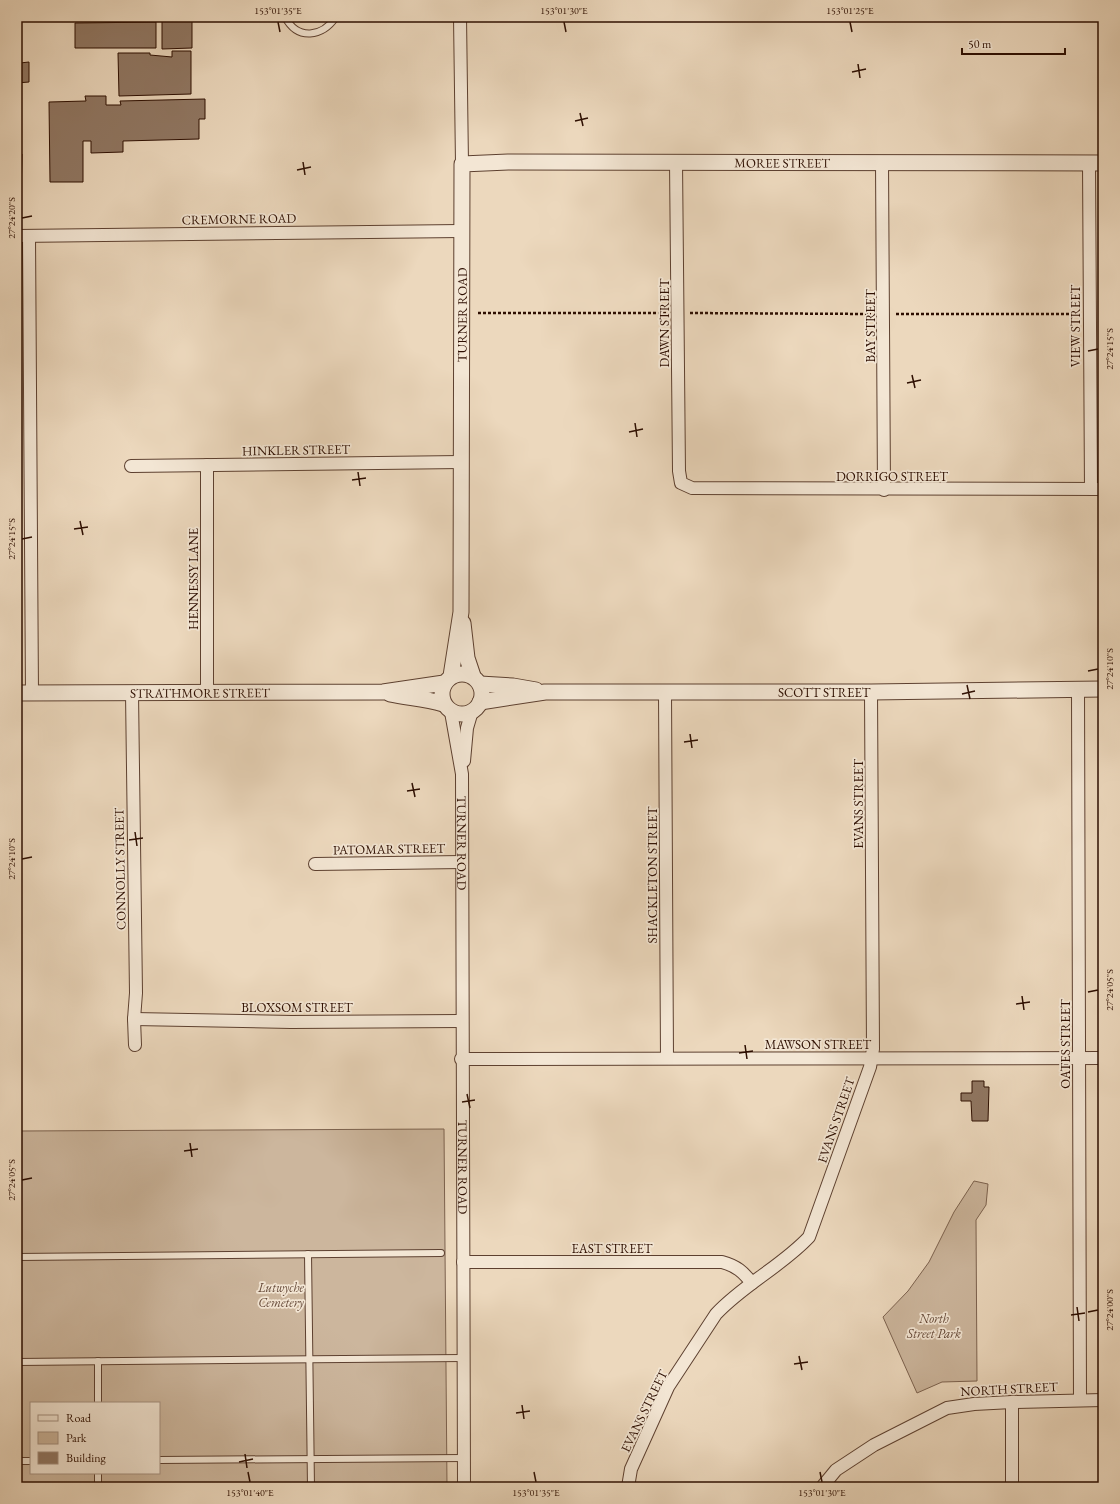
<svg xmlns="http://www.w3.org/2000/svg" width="1120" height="1504" font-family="'EB Garamond',serif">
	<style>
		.green { fill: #ccb69d; stroke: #7c624f; fill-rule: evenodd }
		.building { fill: #907763; stroke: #2d0e01 }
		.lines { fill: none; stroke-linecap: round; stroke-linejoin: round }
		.service-casing { stroke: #5d4030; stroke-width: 8 }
		.minor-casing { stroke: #5d4030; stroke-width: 14 }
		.tertiary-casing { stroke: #5d4030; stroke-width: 17 }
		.path { stroke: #2d0e01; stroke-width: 2.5; stroke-dasharray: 3 2; stroke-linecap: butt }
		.service { stroke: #f3e6d4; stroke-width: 6 }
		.minor { stroke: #f3e6d4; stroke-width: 12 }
		.tertiary { stroke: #f3e6d4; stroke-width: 15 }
		.ticks { fill: none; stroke: #2d0e01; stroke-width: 1.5 }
		.labels { text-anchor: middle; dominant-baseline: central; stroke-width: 3.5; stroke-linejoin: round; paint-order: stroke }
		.street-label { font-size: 13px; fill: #2d0e01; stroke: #f3e6d4 }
		.park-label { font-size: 13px; font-style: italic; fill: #654938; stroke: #f3e6d4 }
		.neatline { fill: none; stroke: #2d0e01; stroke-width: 1.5 }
		.ticks-label { font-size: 10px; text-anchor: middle; fill: #2d0e01 }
	</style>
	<rect width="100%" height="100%" fill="#ecd8bd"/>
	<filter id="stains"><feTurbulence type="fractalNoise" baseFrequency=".005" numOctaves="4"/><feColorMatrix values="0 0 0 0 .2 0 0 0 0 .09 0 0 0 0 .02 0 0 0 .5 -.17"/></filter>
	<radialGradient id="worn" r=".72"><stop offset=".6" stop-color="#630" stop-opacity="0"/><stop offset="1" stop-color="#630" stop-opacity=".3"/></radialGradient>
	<g class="green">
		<path d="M444,1129L447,1487H17V1131ZM31,1403H159V1473H31Z"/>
		<polygon points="974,1181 988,1184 986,1205 976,1220 977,1381 942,1382 917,1393 883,1317 908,1291 929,1262 954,1212"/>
	</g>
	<g class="building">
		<polygon points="162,17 192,17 192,48 162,49"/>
		<polygon points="156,22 156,48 75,48 75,23"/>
		<polygon points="17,45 20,45 20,63 29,62 29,82 17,83"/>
		<polygon points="172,51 191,51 191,94 119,96 118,53 150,53 150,55 172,57"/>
		<polygon points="85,96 106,96 106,105 121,105 120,101 205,99 205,119 199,119 199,139 123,141 123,152 91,153 91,141 83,141 83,182 50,182 49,102 86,101"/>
		<polygon points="17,154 22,154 21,196 17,196"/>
		<polygon points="972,1081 984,1081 984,1087 989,1087 988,1121 972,1121 971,1101 961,1101 961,1093 972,1093"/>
	</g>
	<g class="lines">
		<defs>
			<g id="service">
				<path d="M285,17C298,41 322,37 336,17"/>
				<polyline points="308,1254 311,1487"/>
				<polyline points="17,1257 441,1253"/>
				<polyline points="17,1362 463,1358"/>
				<polyline points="98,1403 98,1361"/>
				<polyline points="159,1460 464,1458"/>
				<polyline points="17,1461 31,1461"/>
				<polyline points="98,1473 98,1487"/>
			</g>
			<g id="minor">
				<polyline points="460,17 462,164"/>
				<polyline points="676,162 679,471 681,483 692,488 1103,489"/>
				<polyline points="882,162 884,490"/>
				<polyline points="1089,163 1091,489"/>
				<polyline points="17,236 461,231"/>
				<polyline points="29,236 32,693"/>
				<polyline points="207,465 207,693"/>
				<polyline points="131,466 461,462"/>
				<polyline points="1078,689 1080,1400"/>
				<polyline points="665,692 667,1058"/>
				<polyline points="132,693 136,993 134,1019 135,1045"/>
				<path id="s1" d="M451,712L462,774L464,1487"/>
				<polyline points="464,761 467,728 472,711"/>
				<polyline points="315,864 462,862"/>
				<polyline points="134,1019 291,1022 461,1021"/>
				<polyline points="461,1059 1103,1058"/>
				<path d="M463,1262H722C737,1266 743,1272 752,1283"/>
				<polyline points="1012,1402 1012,1487"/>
				<path d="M628,1487L631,1469L668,1387L716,1314C744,1284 782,1266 809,1237L870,1067L873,1049L871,692"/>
				<polyline points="822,1487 836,1470 874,1445 947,1408 974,1404 1012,1402 1103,1400"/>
			</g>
			<g id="tertiary">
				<polyline points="463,623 467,658 473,676"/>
				<circle cx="462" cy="694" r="20"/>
				<path id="s2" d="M451,676L461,612L462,164L508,162L1103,163"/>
				<polyline points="480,684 513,686 536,690"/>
				<path id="s3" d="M17,693L383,692L444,683"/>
				<path d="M390,694C408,698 426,698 443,704"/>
				<path id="s4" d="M480,702L545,692H871L1103,689"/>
			</g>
		</defs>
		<use href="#service" class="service-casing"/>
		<use href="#minor" class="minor-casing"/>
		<use href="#tertiary" class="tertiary-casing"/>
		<g class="path">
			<polyline points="478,313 667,313"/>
			<polyline points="690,313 871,314"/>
			<polyline points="896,314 1079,314"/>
		</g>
		<use href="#service" class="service"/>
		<use href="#minor" class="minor"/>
		<use href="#tertiary" class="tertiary"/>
	</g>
	<path class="ticks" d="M278,22L280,32M564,22L566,32M850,22L852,32M858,64L860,78M852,72L866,69M580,113L583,126M575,121L588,118M303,162L305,175M297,170L311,167M22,218L32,216M1088,351L1098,349M912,375L915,388M907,383L921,380M635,423L637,437M629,432L643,429M358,472L360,486M352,480L366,478M80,521L83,535M74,529L88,527M22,539L32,537M1088,671L1098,669M967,685L970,699M962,694L975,691M690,734L692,748M684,742L698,740M412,783L415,797M407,791L420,789M135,832L137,846M129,840L143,838M22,859L32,857M1088,992L1098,990M1022,996L1024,1010M1016,1004L1030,1002M745,1045L747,1059M739,1053L753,1051M467,1094L470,1108M462,1102L475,1100M190,1143L192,1157M184,1151L198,1149M22,1180L32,1178M1077,1307L1079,1321M1088,1312L1098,1310M1071,1315L1085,1313M799,1356L802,1370M794,1364L808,1362M522,1405L524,1419M516,1413L530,1411M245,1454L247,1468M239,1462L253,1459M248,1472L250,1482M534,1472L536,1482M820,1472L822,1482"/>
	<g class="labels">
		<g class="street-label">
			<text stroke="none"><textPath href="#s2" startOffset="833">MOREE STREET</textPath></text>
			<text transform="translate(239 219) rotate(-1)">CREMORNE ROAD</text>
			<text stroke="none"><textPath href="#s2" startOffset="362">TURNER ROAD</textPath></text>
			<text transform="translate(664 323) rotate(-90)">DAWN STREET</text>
			<text transform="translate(870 326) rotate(-90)">BAY STREET</text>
			<text transform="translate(1075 326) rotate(-90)">VIEW STREET</text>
			<text transform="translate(296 450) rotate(-1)">HINKLER STREET</text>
			<text x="892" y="476">DORRIGO STREET</text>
			<text transform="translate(193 579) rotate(-90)">HENNESSY LANE</text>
			<text stroke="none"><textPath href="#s4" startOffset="345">SCOTT STREET</textPath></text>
			<text stroke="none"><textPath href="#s3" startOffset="183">STRATHMORE STREET</textPath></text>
			<text transform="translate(858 804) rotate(-90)">EVANS STREET</text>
			<text stroke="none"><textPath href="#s1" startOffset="132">TURNER ROAD</textPath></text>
			<text transform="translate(389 849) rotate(-1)">PATOMAR STREET</text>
			<text transform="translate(120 869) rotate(-91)">CONNOLLY STREET</text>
			<text transform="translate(652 875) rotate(-90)">SHACKLETON STREET</text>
			<text x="297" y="1007">BLOXSOM STREET</text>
			<text x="818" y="1044">MAWSON STREET</text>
			<text transform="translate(1065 1044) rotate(-90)">OATES STREET</text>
			<text transform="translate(836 1120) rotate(-71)">EVANS STREET</text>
			<text stroke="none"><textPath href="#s1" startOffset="456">TURNER ROAD</textPath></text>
			<text x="612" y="1248">EAST STREET</text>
			<text transform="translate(1009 1389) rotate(-3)">NORTH STREET</text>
			<text transform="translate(644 1411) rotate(-64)">EVANS STREET</text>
		</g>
		<g class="park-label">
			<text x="281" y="1287">Lutwyche<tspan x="281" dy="15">Cemetery</tspan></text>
			<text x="934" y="1318">North<tspan x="934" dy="15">Street Park</tspan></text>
		</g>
	</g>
	<rect width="1120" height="1504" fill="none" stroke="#ecd8bd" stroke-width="44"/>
	<rect x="30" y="1402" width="130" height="72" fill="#f3e6d4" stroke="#a49080"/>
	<rect x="38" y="1415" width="20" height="6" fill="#f3e6d4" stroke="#a49080"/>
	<text x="66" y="1422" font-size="12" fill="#2d0e01">Road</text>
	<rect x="38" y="1432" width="20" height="12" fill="#ccb69d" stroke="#a49080"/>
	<text x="66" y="1442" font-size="12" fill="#2d0e01">Park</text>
	<rect x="38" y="1452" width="20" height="12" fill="#907763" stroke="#a49080"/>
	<text x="66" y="1462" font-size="12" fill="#2d0e01">Building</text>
	<path d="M962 48v6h103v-6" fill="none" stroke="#2d0e01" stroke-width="2"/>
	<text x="968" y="48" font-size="12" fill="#2d0e01" stroke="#f3e6d4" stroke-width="3" paint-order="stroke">50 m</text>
	<rect x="22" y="22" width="1076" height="1460" class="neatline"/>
	<g class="ticks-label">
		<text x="278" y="14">153°01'35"E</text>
		<text x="564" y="14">153°01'30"E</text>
		<text x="850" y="14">153°01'25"E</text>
		<text transform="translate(11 218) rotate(-90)" y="4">27°24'20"S</text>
		<text transform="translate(1109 349) rotate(-90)" y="4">27°24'15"S</text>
		<text transform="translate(11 539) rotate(-90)" y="4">27°24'15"S</text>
		<text transform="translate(1109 669) rotate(-90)" y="4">27°24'10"S</text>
		<text transform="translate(11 859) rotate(-90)" y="4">27°24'10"S</text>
		<text transform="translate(1109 990) rotate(-90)" y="4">27°24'05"S</text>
		<text transform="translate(11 1180) rotate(-90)" y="4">27°24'05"S</text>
		<text transform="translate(1109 1310) rotate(-90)" y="4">27°24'00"S</text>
		<text x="250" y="1496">153°01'40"E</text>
		<text x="536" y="1496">153°01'35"E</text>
		<text x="822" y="1496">153°01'30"E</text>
	</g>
	<rect width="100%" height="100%" filter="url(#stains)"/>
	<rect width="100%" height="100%" fill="url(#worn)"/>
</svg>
